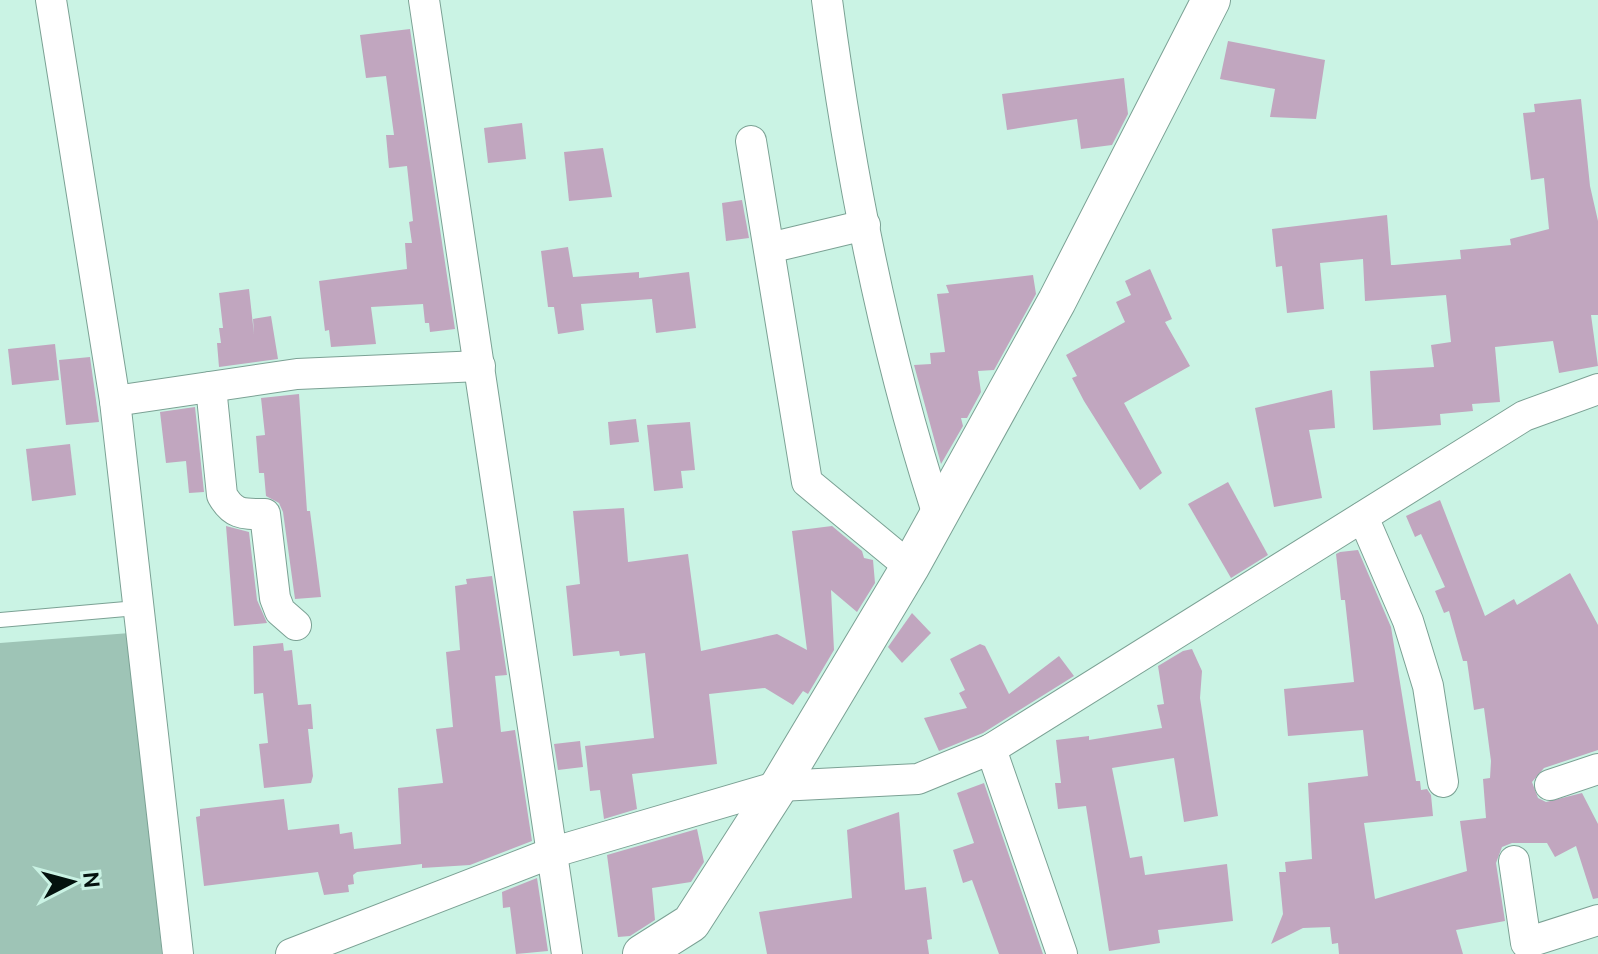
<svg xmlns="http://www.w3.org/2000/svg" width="1598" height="954" font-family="Ubuntu,sans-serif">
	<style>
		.green { fill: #9ec4b6 }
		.building { fill: #c1a6bf }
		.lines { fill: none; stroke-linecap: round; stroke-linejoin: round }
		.service-casing { stroke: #7ba194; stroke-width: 16 }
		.minor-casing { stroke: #7ba194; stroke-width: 32 }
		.tertiary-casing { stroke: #7ba194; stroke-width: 40 }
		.service { stroke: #fff; stroke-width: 14 }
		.minor { stroke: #fff; stroke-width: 30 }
		.tertiary { stroke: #fff; stroke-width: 38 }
	</style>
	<rect width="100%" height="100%" fill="#caf3e4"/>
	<polygon class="green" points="130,633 162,954 0,954 0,643"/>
	<g class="building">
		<polygon points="410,29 455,329 430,332 429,323 425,323 423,304 371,307 376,344 331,347 329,330 325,331 319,281 407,269 405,243 412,243 409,222 413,221 407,166 389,168 386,135 394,135 386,76 366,78 360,35"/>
		<polygon points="1228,41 1325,60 1316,119 1270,117 1275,89 1220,79"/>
		<polygon points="1124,78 1128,114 1112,145 1081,149 1077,119 1007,130 1002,94"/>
		<polygon points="1581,99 1590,186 1598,221 1598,315 1591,315 1598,366 1559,373 1553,341 1495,347 1500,402 1472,404 1473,411 1440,414 1441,425 1373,430 1370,371 1434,367 1431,345 1451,342 1446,295 1365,301 1363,259 1320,263 1324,309 1287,313 1282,266 1276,267 1272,229 1387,215 1391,265 1394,265 1461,259 1460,250 1511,245 1510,239 1549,229 1544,178 1531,180 1523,113 1535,112 1534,104"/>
		<polygon points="522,123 526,159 488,163 484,128"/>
		<polygon points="603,148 612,197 569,201 564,152"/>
		<polygon points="742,200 749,238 726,241 722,203"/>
		<polygon points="568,247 573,277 639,272 639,278 689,272 696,328 656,333 652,299 581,304 584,330 558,334 554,307 548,307 541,251"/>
		<polygon points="1150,269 1172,319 1165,322 1190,366 1124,403 1162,473 1140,490 1084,401 1072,378 1077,376 1066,355 1125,322 1116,302 1131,295 1125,281"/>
		<polygon points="1033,275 1036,294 994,370 978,371 981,392 967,418 961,418 963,426 941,464 914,365 931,364 930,353 945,352 937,294 949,293 946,285"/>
		<polygon points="249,289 254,334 253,319 271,316 278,359 219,367 217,343 221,343 219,328 223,328 219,293"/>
		<polygon points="55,344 59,380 12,385 8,349"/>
		<polygon points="90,357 99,422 66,425 59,360"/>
		<polygon points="1332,390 1335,428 1309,430 1322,498 1274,507 1255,408"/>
		<polygon points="299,394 307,511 310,511 321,597 295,599 283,512 279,503 266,496 264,473 259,473 256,436 265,435 261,398"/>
		<polygon points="195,407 204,492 189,493 186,461 166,463 160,412"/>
		<polygon points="636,419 639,442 610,445 608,422"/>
		<polygon points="690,422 695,470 681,471 683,488 654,491 647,425"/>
		<polygon points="70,444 76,495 32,501 26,449"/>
		<polygon points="1228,482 1268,555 1231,578 1188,504"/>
		<polygon points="1440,500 1485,616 1514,599 1517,605 1570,573 1598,625 1598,750 1544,768 1532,782 1538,798 1546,802 1582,793 1598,824 1598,898 1593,899 1576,846 1555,857 1547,843 1512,843 1502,847 1496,863 1505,921 1456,930 1463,954 1339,954 1338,943 1332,944 1330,927 1303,928 1271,944 1283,914 1279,872 1286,872 1285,862 1312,859 1308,783 1368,776 1363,730 1288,736 1284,689 1354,682 1345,600 1341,600 1336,554 1340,552 1358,550 1391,627 1416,781 1420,781 1421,790 1427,789 1431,795 1433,816 1364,823 1375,899 1467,871 1460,821 1486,818 1483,779 1490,778 1491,761 1484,708 1474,710 1467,661 1463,661 1449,611 1444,613 1435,591 1445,587 1421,534 1415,537 1406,516"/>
		<polygon points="624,508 628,562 688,554 701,651 777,634 807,650 792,531 832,526 862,551 864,558 873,560 875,583 857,612 831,590 834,650 808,694 803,691 793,705 765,688 709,694 717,764 632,774 637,809 604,819 600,790 590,791 585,746 654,738 645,653 620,656 619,651 573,656 566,586 580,584 573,511"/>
		<polygon points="226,526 249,532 257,600 267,623 234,626"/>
		<polygon points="492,576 507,675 495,676 501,732 515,730 532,841 470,865 422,868 422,864 357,872 353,875 354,884 348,885 349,892 324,895 318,872 204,886 196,817 200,816 200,809 284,799 288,830 339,824 340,834 352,832 354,849 401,844 398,788 443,783 436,729 453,727 446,652 460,650 455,586 467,584 466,579"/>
		<polygon points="912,613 931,633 902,663 888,647"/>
		<polygon points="283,643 284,651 292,650 298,705 311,704 313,729 308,729 313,776 311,783 264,788 259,744 268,743 263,693 254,694 253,646"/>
		<polygon points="980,644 985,646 1009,694 1059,656 1074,676 983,733 939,751 924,718 967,708 959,693 965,690 950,659"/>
		<polygon points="1192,649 1202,671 1200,698 1218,816 1184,822 1174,758 1112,768 1130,858 1142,856 1145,875 1227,864 1233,921 1158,930 1160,943 1109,951 1086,806 1058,809 1055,783 1061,783 1056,740 1089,736 1089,740 1162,728 1157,705 1164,704 1158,666 1183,651"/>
		<polygon points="580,741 583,767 558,770 554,744"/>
		<polygon points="984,783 1043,954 999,954 972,880 963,883 953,850 974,843 957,793"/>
		<polygon points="899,812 905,890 926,887 932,939 927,940 929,954 767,954 759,912 852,898 847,830"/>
		<polygon points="697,829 704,862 691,882 652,888 655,920 630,936 618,937 607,855"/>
		<polygon points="537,878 548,951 516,954 510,907 503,908 502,892"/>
	</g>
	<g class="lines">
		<defs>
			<polyline id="service" points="0,620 137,608"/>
			<g id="minor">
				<polyline points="51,0 115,401 178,954"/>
				<polyline points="424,0 567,954"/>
				<path d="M827,0C850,174 884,351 939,518"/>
				<polyline points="751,141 807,482 910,567"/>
				<polyline points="769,248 865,225"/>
				<path d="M211,387L222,495C233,515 243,514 265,514L275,598L280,611L296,625"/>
				<polyline points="115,401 297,374 480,366"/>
				<polyline points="1363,517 1408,621 1428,686 1443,782"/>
				<polyline points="991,749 1062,954"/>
				<polyline points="1550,785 1598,769"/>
				<polyline points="1514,861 1526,943 1598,920"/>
				<polyline points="291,954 554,852 779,786 918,779 991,749 1524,416 1598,389"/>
			</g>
			<polyline id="tertiary" points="642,954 691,923 779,786 910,567 1057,301 1211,0"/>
		</defs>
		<use href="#service" class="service-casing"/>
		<use href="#minor" class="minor-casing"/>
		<use href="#tertiary" class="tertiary-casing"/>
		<use href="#service" class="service"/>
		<use href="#minor" class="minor"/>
		<use href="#tertiary" class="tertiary"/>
	</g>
	<g transform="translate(72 882) rotate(84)" stroke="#caf3e4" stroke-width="6" paint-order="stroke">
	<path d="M0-6L14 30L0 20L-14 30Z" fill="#04120e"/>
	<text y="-12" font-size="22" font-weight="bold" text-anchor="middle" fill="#04120e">N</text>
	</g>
</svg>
